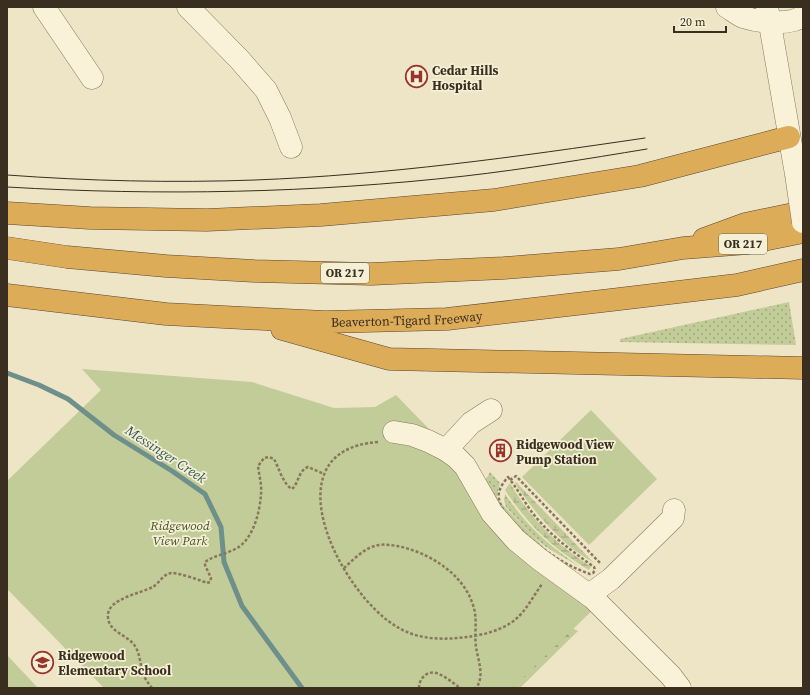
<svg xmlns="http://www.w3.org/2000/svg" width="810" height="695" font-family="'Source Serif 4',serif">
	<style>
		.grass { fill: url(#grass-dots) }
		.forest { fill: url(#forest-firs) }
		.wetland { fill: url(#wetland-marsh) }
		.park { fill: #c2cc99 }
		.lines { fill: none; stroke-linecap: round; stroke-linejoin: round }
		.stream { stroke: #6e908a; stroke-width: 5 }
		.minor-casing { stroke: #89775c; stroke-width: 23 }
		.highway-casing { stroke: #574530; stroke-width: 23 }
		.path { stroke: #89775c; stroke-width: 2.5; stroke-dasharray: 3 2; stroke-linecap: butt }
		.minor { stroke: #f9f2d9; stroke-width: 22 }
		.highway { stroke: #dcac58; stroke-width: 22 }
		.tram { stroke: #392e1f; stroke-width: 1 }
		.minor-bridge-casing { stroke: #89775c; stroke-width: 23; stroke-linecap: butt }
		.minor-bridge { stroke: #f9f2d9; stroke-width: 22 }
		.labels { text-anchor: middle; dominant-baseline: central; stroke-width: 3.5; stroke-linejoin: round; paint-order: stroke }
		.shield { fill: #f5efd5; stroke: #716856; stroke-width: 1 }
		.shield-label { font-size: 12px; font-weight: bold; fill: #392e1f }
		.poi-label { font-size: 13px; font-weight: bold; fill: #392e1f; stroke: #f5efd5; text-anchor: start }
		.street-label { font-size: 13px; fill: #392e1f; stroke: #f5efd5 }
		.park-label { font-size: 13px; font-style: italic; fill: #465626; stroke: #f5efd5 }
		.water-label { font-size: 14px; font-style: italic; fill: #2f5859; stroke: #f5efd5 }
	</style>
	<defs>
		<pattern id="grass-dots" width="8" height="8" patternUnits="userSpaceOnUse"><rect width="8" height="8" fill="#c2cc99"/><path d="M2 2h.1M6 6h.1" fill="none" stroke="#9fa67c" stroke-width="1.8" stroke-linecap="round"/></pattern>
		<pattern id="forest-firs" width="22" height="20" patternUnits="userSpaceOnUse"><rect width="22" height="20" fill="#c2cc99"/><path d="M5 1l3.5 6h-7zM16 11l3.5 6h-7z" fill="#9fa67c"/></pattern>
		<pattern id="wetland-marsh" width="20" height="14" patternUnits="userSpaceOnUse"><rect width="20" height="14" fill="#c2cc99"/><path d="M1 5h8M5 5V1M11 12h8M15 12V8" fill="none" stroke="#9fa67c"/></pattern>
	</defs>
	<rect width="100%" height="100%" fill="#eee5c6"/>
	<g class="grass">
		<polygon points="789,302 796,345 620,342 620,339"/>
		<polygon points="490,472 500,483 497,494 497,500 485,481"/>
		<path d="M505,494C527,526 548,545 580,567L546,547L534,537L506,507L504,500Z"/>
	</g>
	<polygon class="forest" points="572,628 578,631 520,688 478,688"/>
	<g class="wetland">
		<path d="M516,482L594,563C585,557 576,552 568,545C547,527 530,506 515,483Z"/>
		<path d="M510,483C533,522 554,542 591,567L589,570C552,548 529,526 505,490Z"/>
	</g>
	<g class="park">
		<polygon points="82,369 252,382 334,408 375,407 396,395 599,604 512,688 104,688 7,589 7,481 101,390"/>
		<polygon points="591,410 657,479 589,545 522,477"/>
		<polygon points="7,655 38,688 7,688"/>
	</g>
	<g class="lines">
		<polyline class="stream" points="7,373 39,385 68,399 114,435 172,471 205,494 221,527 224,562 242,606 302,688"/>
		<defs>
			<g id="minor">
				<polyline points="44,7 92,78"/>
				<polyline points="188,7 239,59 266,90 280,118 291,147"/>
				<path d="M727,7C732,10 738,15 743,17C759,22 790,26 803,16"/>
				<polyline points="767,7 796,174"/>
				<polyline points="394,432 412,435 428,441 446,450 456,457 465,466 492,513 516,540 539,559 593,598 671,676 680,688"/>
				<polyline points="446,450 471,423 491,410"/>
				<polyline points="589,595 611,579 673,518 674,510"/>
			</g>
			<g id="highway">
				<polyline points="7,213 90,218 207,220 321,215 494,200 640,176 789,137"/>
				<polyline points="704,239 745,224 803,212"/>
				<polyline points="7,248 67,257 166,266 254,271 371,274 504,268 619,259 683,248 748,243 803,232"/>
				<path id="s1" d="M7,295L166,314L243,318L325,322L447,319L611,300L737,285L803,270"/>
				<polyline points="282,329 389,359 803,368"/>
			</g>
		</defs>
		<use href="#minor" class="minor-casing"/>
		<use href="#highway" class="highway-casing"/>
		<g class="path">
			<path d="M378,442C266,450 342,597 399,628C420,640 443,640 467,637C483,635 504,630 517,618C527,609 534,595 542,584"/>
			<path d="M508,477C518,489 525,504 535,516C552,537 572,551 594,567L595,570L593,573L590,574C561,564 537,546 516,525C509,517 501,510 499,499C497,491 503,483 508,477Z"/>
			<polyline points="510,480 516,476 601,564"/>
			<path d="M344,568C354,559 365,547 379,545C385,544 391,545 397,546C428,552 463,573 473,605C478,619 474,633 476,647C478,660 485,677 476,688"/>
			<path d="M152,688C150,685 147,682 145,678C140,669 141,655 135,646C127,634 107,632 108,615C108,599 141,593 153,587C159,583 164,573 172,573C179,573 200,580 207,583L210,582L211,578L205,565V562C215,555 227,554 237,548C253,539 260,512 261,494C262,485 259,475 258,466L264,458L269,457L274,459C279,468 283,484 292,489C299,483 298,471 308,467L324,474"/>
			<path d="M419,688C419,678 428,669 439,674C446,677 453,683 460,688"/>
		</g>
		<use href="#minor" class="minor"/>
		<use href="#highway" class="highway"/>
		<g class="tram">
			<path d="M7,175C89,181 172,183 255,180C386,175 516,157 645,138"/>
			<path d="M7,187C160,196 313,193 465,176C526,169 586,159 647,149"/>
		</g>
		<defs>
			<polyline id="minor-bridge" points="796,174 803,222"/>
		</defs>
		<use href="#minor-bridge" class="minor-bridge-casing"/>
		<use href="#minor-bridge" class="minor-bridge"/>
	</g>
	<defs>
		<symbol id="hospital-ring" viewBox="-11 -11 22 22"><circle r="9.5" fill="#f5efd5" stroke="#98342c" stroke-width="1.5"/><path d="M-5-5h3v3.5h4V-5h3V5h-3V1.5h-4V5h-3Z" fill="#98342c"/></symbol>
		<symbol id="building-ring" viewBox="-11 -11 22 22"><circle r="9.5" fill="#f5efd5" stroke="#98342c" stroke-width="1.5"/><path d="M-4-6H4V6H1V3H-1V6H-4ZM-2.5-4.3h1.7v1.8h-1.7ZM.8-4.3h1.7v1.8H.8ZM-2.5-1h1.7V.8h-1.7ZM.8-1h1.7V.8H.8Z" fill="#98342c"/></symbol>
		<symbol id="school-ring" viewBox="-11 -11 22 22"><circle r="9.5" fill="#f5efd5" stroke="#98342c" stroke-width="1.5"/><path d="M0-5L7-2L0 1L-7-2ZM-4 1L0 2.5L4 1V4Q0 6-4 4Z" fill="#98342c"/></symbol>
	</defs>
	<g fill-rule="evenodd">
		<use href="#hospital-ring" x="404" y="64" width="25" height="25"/>
		<use href="#building-ring" x="488" y="438" width="25" height="25"/>
		<use href="#school-ring" x="30" y="650" width="25" height="25"/>
	</g>
	<g class="labels">
		<g class="shield">
			<rect x="719" y="234" width="48" height="20" rx="3"/>
			<rect x="321" y="263" width="48" height="20" rx="3"/>
		</g>
		<g class="shield-label">
			<text x="743" y="244">OR 217</text>
			<text x="345" y="273">OR 217</text>
		</g>
		<g class="poi-label">
			<text x="432" y="70">Cedar Hills<tspan x="432" dy="15">Hospital</tspan></text>
			<text x="516" y="444">Ridgewood View<tspan x="516" dy="15">Pump Station</tspan></text>
			<text x="58" y="655">Ridgewood<tspan x="58" dy="15">Elementary School</tspan></text>
		</g>
		<g class="street-label">
			<text stroke="none"><textPath href="#s1" startOffset="401">Beaverton-Tigard Freeway</textPath></text>
		</g>
		<g class="park-label">
			<text x="180" y="525">Ridgewood<tspan x="180" dy="15">View Park</tspan></text>
		</g>
		<g class="water-label">
			<text transform="translate(166 454) rotate(33)">Messinger Creek</text>
		</g>
	</g>
	<rect width="810" height="695" fill="none" stroke="#392e1f" stroke-width="16"/>
	<path d="M674 26v6h52v-6" fill="none" stroke="#392e1f" stroke-width="2"/>
	<text x="680" y="26" font-size="12" fill="#392e1f" stroke="#f5efd5" stroke-width="3" paint-order="stroke">20 m</text>
</svg>
